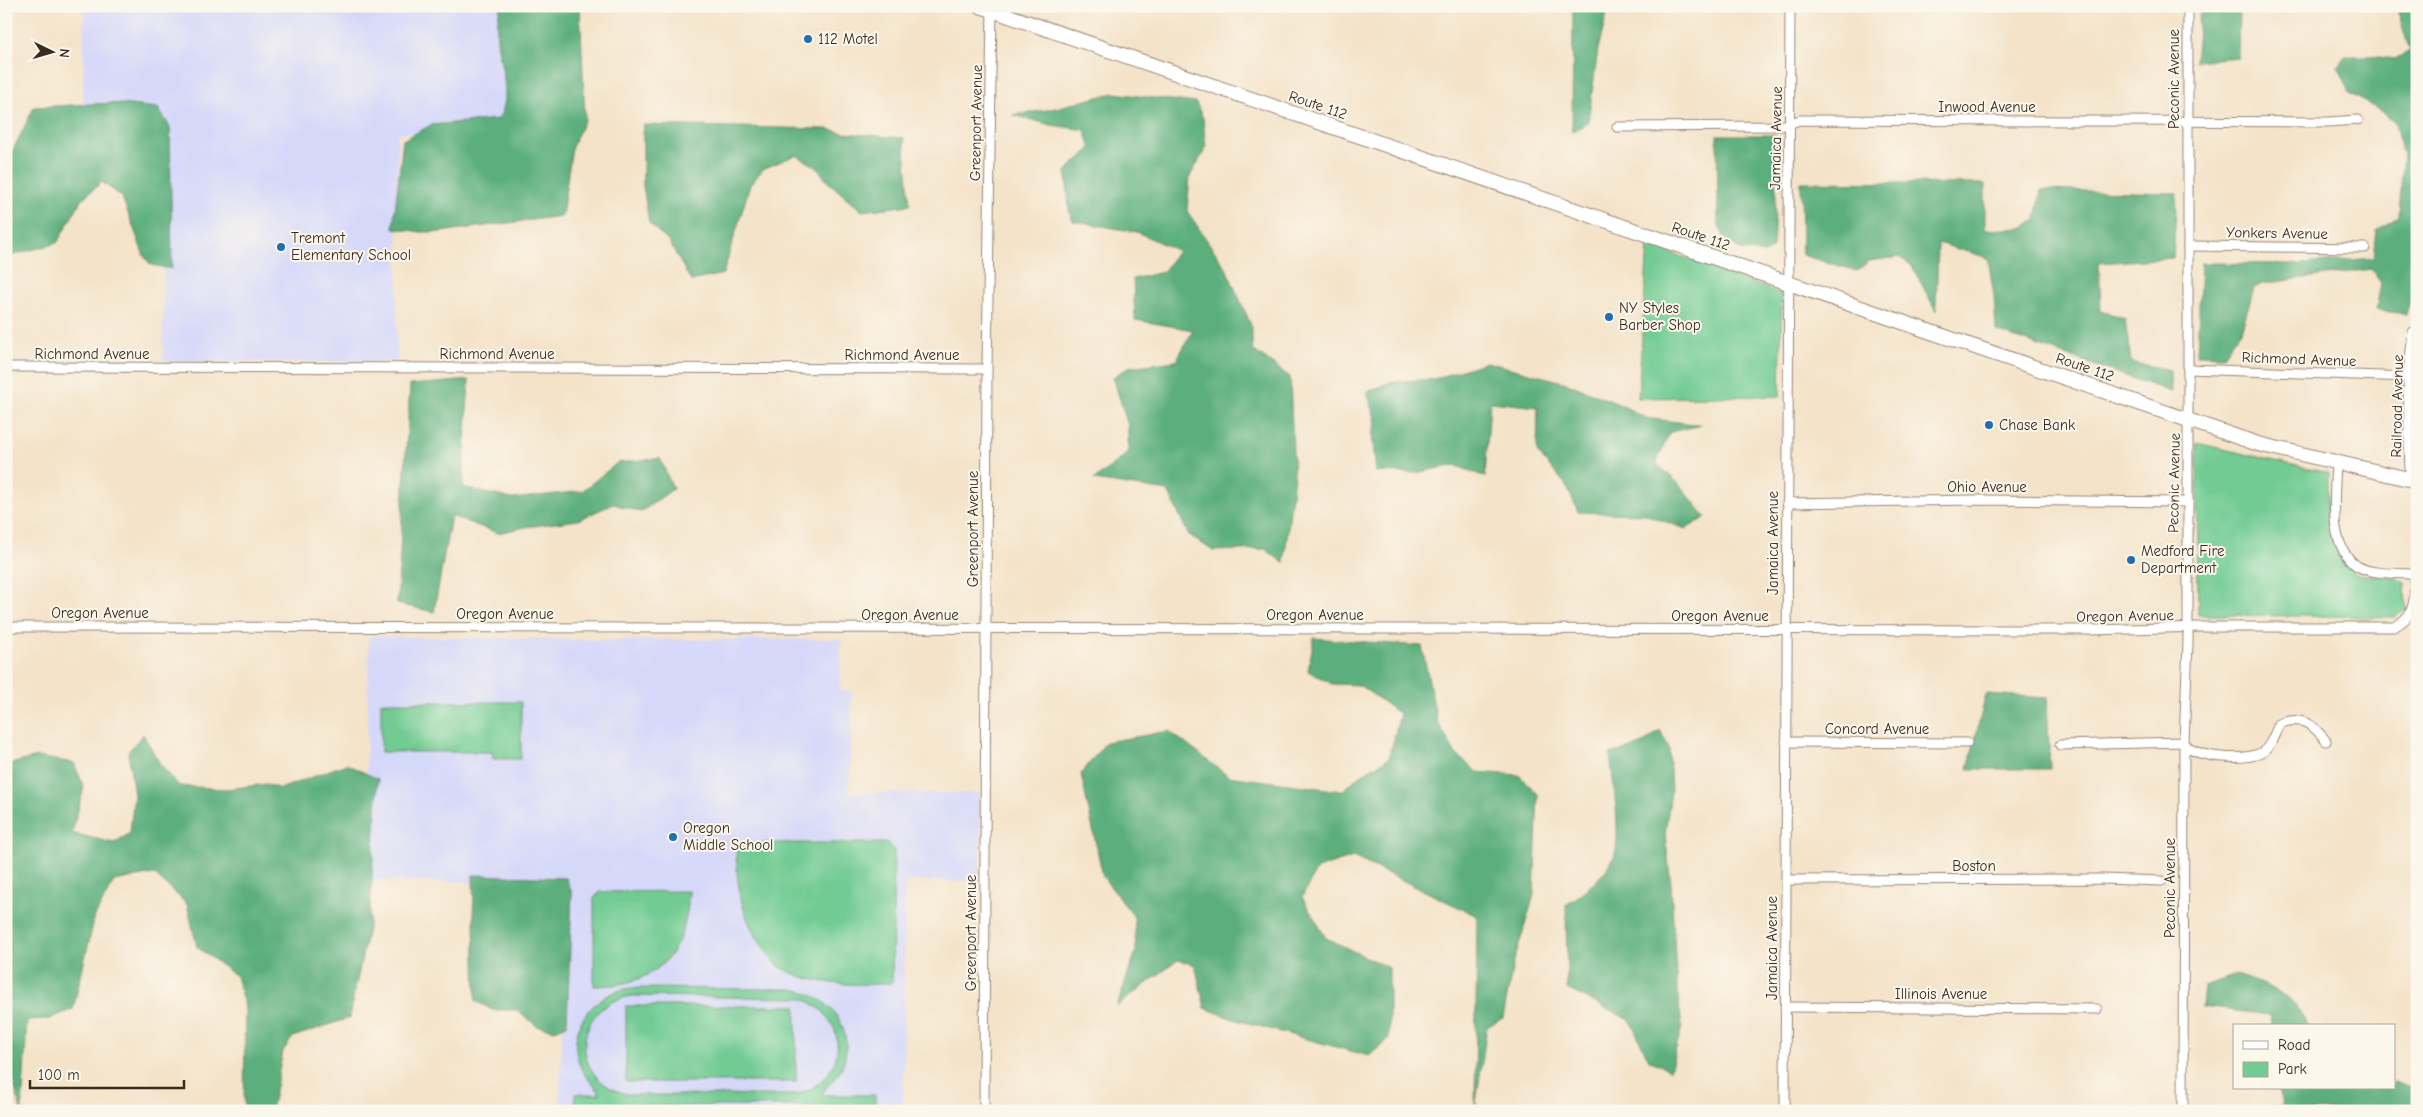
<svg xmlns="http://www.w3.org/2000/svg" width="2423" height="1117" font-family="'Comic Neue',sans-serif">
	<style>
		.built { fill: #d5d8f9 }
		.green { fill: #71cb93; stroke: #567a58; fill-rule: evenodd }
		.forest { fill: #5caf7d; stroke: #4c6c4e }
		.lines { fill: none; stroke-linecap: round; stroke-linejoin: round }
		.street-casing { stroke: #988674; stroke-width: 11 }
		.primary-casing { stroke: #988674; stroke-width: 16 }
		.street { stroke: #fff; stroke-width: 9 }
		.primary { stroke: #fff; stroke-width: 14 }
		.poi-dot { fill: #1f6fb2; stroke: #fbf7ec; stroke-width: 2 }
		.labels { text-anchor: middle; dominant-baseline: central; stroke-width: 4; stroke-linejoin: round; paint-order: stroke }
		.poi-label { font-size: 15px; fill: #3b2a1e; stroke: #fbf7ec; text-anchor: start }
		.street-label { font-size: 15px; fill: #3b2a1e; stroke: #fbf7ec }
	</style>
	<rect width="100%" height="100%" fill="#fbf7ec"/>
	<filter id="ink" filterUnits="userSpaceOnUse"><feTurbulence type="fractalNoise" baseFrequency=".02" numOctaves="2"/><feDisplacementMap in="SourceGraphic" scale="10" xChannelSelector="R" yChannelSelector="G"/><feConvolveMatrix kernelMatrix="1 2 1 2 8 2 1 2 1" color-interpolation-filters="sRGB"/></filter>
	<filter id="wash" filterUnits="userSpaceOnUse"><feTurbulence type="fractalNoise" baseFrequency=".0096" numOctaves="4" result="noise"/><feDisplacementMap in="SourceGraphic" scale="20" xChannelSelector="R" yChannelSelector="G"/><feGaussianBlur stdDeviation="1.12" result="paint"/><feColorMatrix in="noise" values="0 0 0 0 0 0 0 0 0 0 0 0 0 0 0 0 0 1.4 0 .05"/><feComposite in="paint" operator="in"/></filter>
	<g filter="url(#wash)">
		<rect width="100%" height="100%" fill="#f4e3c9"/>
		<g class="built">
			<polygon points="84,6 517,6 516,133 398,133 397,362 163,361 164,118 83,117"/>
			<polygon points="369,636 611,640 841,639 840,691 852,692 849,793 981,793 980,881 905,881 903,1111 559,1111 568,884 364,880"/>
		</g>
		<g class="green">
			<polygon points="1648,244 1782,294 1780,396 1638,398"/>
			<polygon points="2197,443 2328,473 2328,533 2355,574 2396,578 2405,583 2406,609 2395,617 2198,615"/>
			<polygon points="381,702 521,702 521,759 493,759 492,752 381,752"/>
			<path d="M736,843H888L894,849L892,983C858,986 809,986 779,966C774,962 768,954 764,948C740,917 736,882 736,843Z"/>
			<path d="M689,891C686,954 658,986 594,986V898L600,892Z"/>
			<path d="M630,988L790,989C828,993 857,1028 842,1067C837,1079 826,1085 822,1095H875V1106H575V1094H600C595,1084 584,1078 579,1063C566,1027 594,993 630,988ZM632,996L801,998C853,1018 848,1083 793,1095H632C569,1085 569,1005 632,996Z"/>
			<rect x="626" y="1006" width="170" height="76"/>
		</g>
		<g class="forest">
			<path d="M500,6H580L585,119L572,147L562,216L440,232H421L393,228L403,140L431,125L498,119C514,98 498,61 497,38C496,28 499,16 500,6Z"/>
			<polygon points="1573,6 1609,6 1598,49 1588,123 1572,132"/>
			<polygon points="2396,6 2417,6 2417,288 2414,290 2406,314 2376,310 2381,283 2371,269 2262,284 2254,288 2241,331 2223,356 2197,355 2201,263 2301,264 2374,258 2377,230 2399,216 2403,156 2395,123 2379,110 2350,92 2338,66 2345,56 2370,56 2395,59 2410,51"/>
			<polygon points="2239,8 2238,57 2195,61 2200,10"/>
			<polygon points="1114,93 1196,103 1203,118 1206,148 1190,176 1187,211 1226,268 1251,325 1253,350 1290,377 1294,476 1284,563 1265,549 1213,551 1188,534 1168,491 1094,480 1128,453 1128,426 1113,377 1129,367 1176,361 1193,330 1135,320 1133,279 1163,272 1178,251 1137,232 1073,221 1069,210 1066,171 1091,148 1085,130 1051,125 1013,115 1047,110"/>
			<polygon points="111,103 158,108 170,127 172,269 151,265 144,256 122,197 102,182 82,199 57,243 6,257 6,208 8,205 11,154 34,107"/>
			<polygon points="643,125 827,129 844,133 904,138 910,205 862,211 827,181 817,167 796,155 763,169 750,185 723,274 691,281 669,242 649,223 643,186"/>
			<polygon points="1717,135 1775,135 1779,143 1773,248 1766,253 1740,250 1724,237 1718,223"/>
			<polygon points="1801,182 1985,184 1985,230 2022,228 2036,220 2041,190 2177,193 2173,258 2099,263 2101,311 2125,318 2131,362 2170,370 2171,392 1996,331 1994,296 1988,258 1938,243 1936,311 1912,266 1900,257 1869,261 1857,271 1802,255"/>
			<polygon points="1487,362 1567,383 1621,405 1646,418 1702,425 1670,432 1656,463 1678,483 1706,517 1686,529 1644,514 1578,512 1566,485 1537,452 1538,407 1490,402 1485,477 1455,465 1415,473 1376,472 1372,435 1376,422 1367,392 1390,382 1434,379"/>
			<polygon points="469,380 463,487 512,499 582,491 617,463 660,458 673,489 641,512 613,504 578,520 526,527 498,533 451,516 434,612 397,604 410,385"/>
			<polygon points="1314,638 1422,646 1437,721 1456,754 1477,772 1519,775 1538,794 1534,895 1513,965 1503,1018 1487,1027 1475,1110 1477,916 1353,857 1317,869 1302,897 1326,938 1389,968 1389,1039 1369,1056 1233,1019 1205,1008 1195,965 1178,960 1117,1006 1136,951 1134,917 1103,877 1081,774 1106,742 1169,731 1228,776 1342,791 1359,776 1389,758 1400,714 1359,685 1332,684 1308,671"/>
			<polygon points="1986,694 2047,698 2050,769 1968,769"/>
			<path d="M1660,730L1669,748L1671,791L1665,834L1671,884L1677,989L1682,1027L1670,1070L1649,1060L1630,1020L1567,989L1566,905C1584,892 1602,879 1613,859C1623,840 1612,777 1610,754L1641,745Z"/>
			<polygon points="143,734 160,764 179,786 227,789 266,784 280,789 346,764 378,779 369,924 349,1018 293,1037 283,1051 271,1111 244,1111 245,1008 236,976 197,947 187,904 154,874 114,881 95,916 73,1009 49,1019 27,1020 22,1111 21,1111 7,1058 9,937 6,898 6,765 37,757 74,763 84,787 72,833 114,843 130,833 134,795 128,752"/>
			<polygon points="473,875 566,878 572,893 567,1025 555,1030 537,1026 517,1010 492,1010 476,1001"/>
			<path d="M2236,975C2267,986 2294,992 2307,1026H2271L2270,1015L2202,1007L2204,986Z"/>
			<polygon points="2394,1083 2417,1088 2417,1111 2268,1111 2268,1109 2283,1106 2277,1088 2394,1088"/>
		</g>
	</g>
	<g filter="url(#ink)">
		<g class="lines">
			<defs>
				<g id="street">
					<polyline points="1617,127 1781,126 1800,120 2328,122 2358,120"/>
					<polyline points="2188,246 2365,248"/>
					<polyline points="6,367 987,369"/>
					<polyline points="2188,369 2408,377"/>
					<polyline points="2410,480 2408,377 2413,332"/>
					<polyline points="1787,503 1977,500 2188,502"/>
					<path d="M6,627L2093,630L2201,627H2394C2418,614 2414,598 2415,574C2398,573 2372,575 2357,566C2327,545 2335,494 2336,463"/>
					<polyline points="1786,742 1967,743"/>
					<path d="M2060,745L2184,742C2186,745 2189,749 2192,750C2208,758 2247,761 2263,752C2271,746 2275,733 2279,724C2301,715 2313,724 2326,741"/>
					<polyline points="1786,880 2102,879 2162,881"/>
					<polyline points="1785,1007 2097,1009"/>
					<polyline points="984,1111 987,369 992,6"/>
					<polyline points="1785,1111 1790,6"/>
					<polyline points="2183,1111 2184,742 2188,643 2188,6"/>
				</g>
				<polyline id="primary" points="980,6 2258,444 2417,481"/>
			</defs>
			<use href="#street" class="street-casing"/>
			<use href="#primary" class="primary-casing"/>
			<use href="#street" class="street"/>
			<use href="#primary" class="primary"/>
		</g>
	</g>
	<g class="poi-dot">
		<circle cx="808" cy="39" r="5"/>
		<circle cx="281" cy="247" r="5"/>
		<circle cx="1609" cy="317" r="5"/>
		<circle cx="1989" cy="425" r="5"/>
		<circle cx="2131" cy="560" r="5"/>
		<circle cx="673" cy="837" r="5"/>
	</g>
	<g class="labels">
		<g class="poi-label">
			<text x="818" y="39">112 Motel</text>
			<text x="291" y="238">Tremont<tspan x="291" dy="17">Elementary School</tspan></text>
			<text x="1619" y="308">NY Styles<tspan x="1619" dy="17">Barber Shop</tspan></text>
			<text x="1999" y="425">Chase Bank</text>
			<text x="2141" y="551">Medford Fire<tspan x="2141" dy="17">Department</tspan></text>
			<text x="683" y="828">Oregon<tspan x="683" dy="17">Middle School</tspan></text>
		</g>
		<g class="street-label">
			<text transform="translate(2174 79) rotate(-90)">Peconic Avenue</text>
			<text transform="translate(1318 105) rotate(19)">Route 112</text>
			<text x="1987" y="107">Inwood Avenue</text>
			<text transform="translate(976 123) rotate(-89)">Greenport Avenue</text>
			<text transform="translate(1776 138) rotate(-89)">Jamaica Avenue</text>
			<text transform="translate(2277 233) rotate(1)">Yonkers Avenue</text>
			<text transform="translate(1701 236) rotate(19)">Route 112</text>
			<text x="92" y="354">Richmond Avenue</text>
			<text x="497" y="354">Richmond Avenue</text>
			<text x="902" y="355">Richmond Avenue</text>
			<text transform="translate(2299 359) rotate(2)">Richmond Avenue</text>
			<text transform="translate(2085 367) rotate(19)">Route 112</text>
			<text transform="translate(2397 406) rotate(-89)">Railroad Avenue</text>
			<text transform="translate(2174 483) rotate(-89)">Peconic Avenue</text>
			<text x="1987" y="487">Ohio Avenue</text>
			<text transform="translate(973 529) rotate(-90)">Greenport Avenue</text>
			<text transform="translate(1773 543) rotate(-90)">Jamaica Avenue</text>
			<text x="100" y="613">Oregon Avenue</text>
			<text x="505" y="614">Oregon Avenue</text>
			<text x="910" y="615">Oregon Avenue</text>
			<text x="1315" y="615">Oregon Avenue</text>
			<text x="1720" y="616">Oregon Avenue</text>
			<text transform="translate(2125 616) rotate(-1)">Oregon Avenue</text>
			<text x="1877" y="729">Concord Avenue</text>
			<text x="1974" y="866">Boston</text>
			<text transform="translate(2170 888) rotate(-90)">Peconic Avenue</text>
			<text transform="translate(971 933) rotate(-90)">Greenport Avenue</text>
			<text transform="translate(1772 948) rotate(-90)">Jamaica Avenue</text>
			<text x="1941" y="994">Illinois Avenue</text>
		</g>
	</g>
	<rect width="2423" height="1117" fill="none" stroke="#fbf7ec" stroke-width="25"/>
	<rect x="2233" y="1024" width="162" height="65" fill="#fbf7ec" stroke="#aea59a"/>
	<rect x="2243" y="1041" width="25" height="8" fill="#ffffff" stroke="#aea59a"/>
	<text x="2278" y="1050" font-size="15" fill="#3b2a1e">Road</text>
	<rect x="2243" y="1062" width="25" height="15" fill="#71cb93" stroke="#aea59a"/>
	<text x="2278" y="1074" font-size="15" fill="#3b2a1e">Park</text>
	<g transform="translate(52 52) rotate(95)" stroke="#fbf7ec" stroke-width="4" paint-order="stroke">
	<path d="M0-4L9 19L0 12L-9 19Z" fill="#3b2a1e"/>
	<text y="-8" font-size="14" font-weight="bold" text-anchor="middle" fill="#3b2a1e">N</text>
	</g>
	<path d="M30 1080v8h154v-8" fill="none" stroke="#3b2a1e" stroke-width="2.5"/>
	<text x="38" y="1080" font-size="15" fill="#3b2a1e" stroke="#fbf7ec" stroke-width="4" paint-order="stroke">100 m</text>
</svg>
